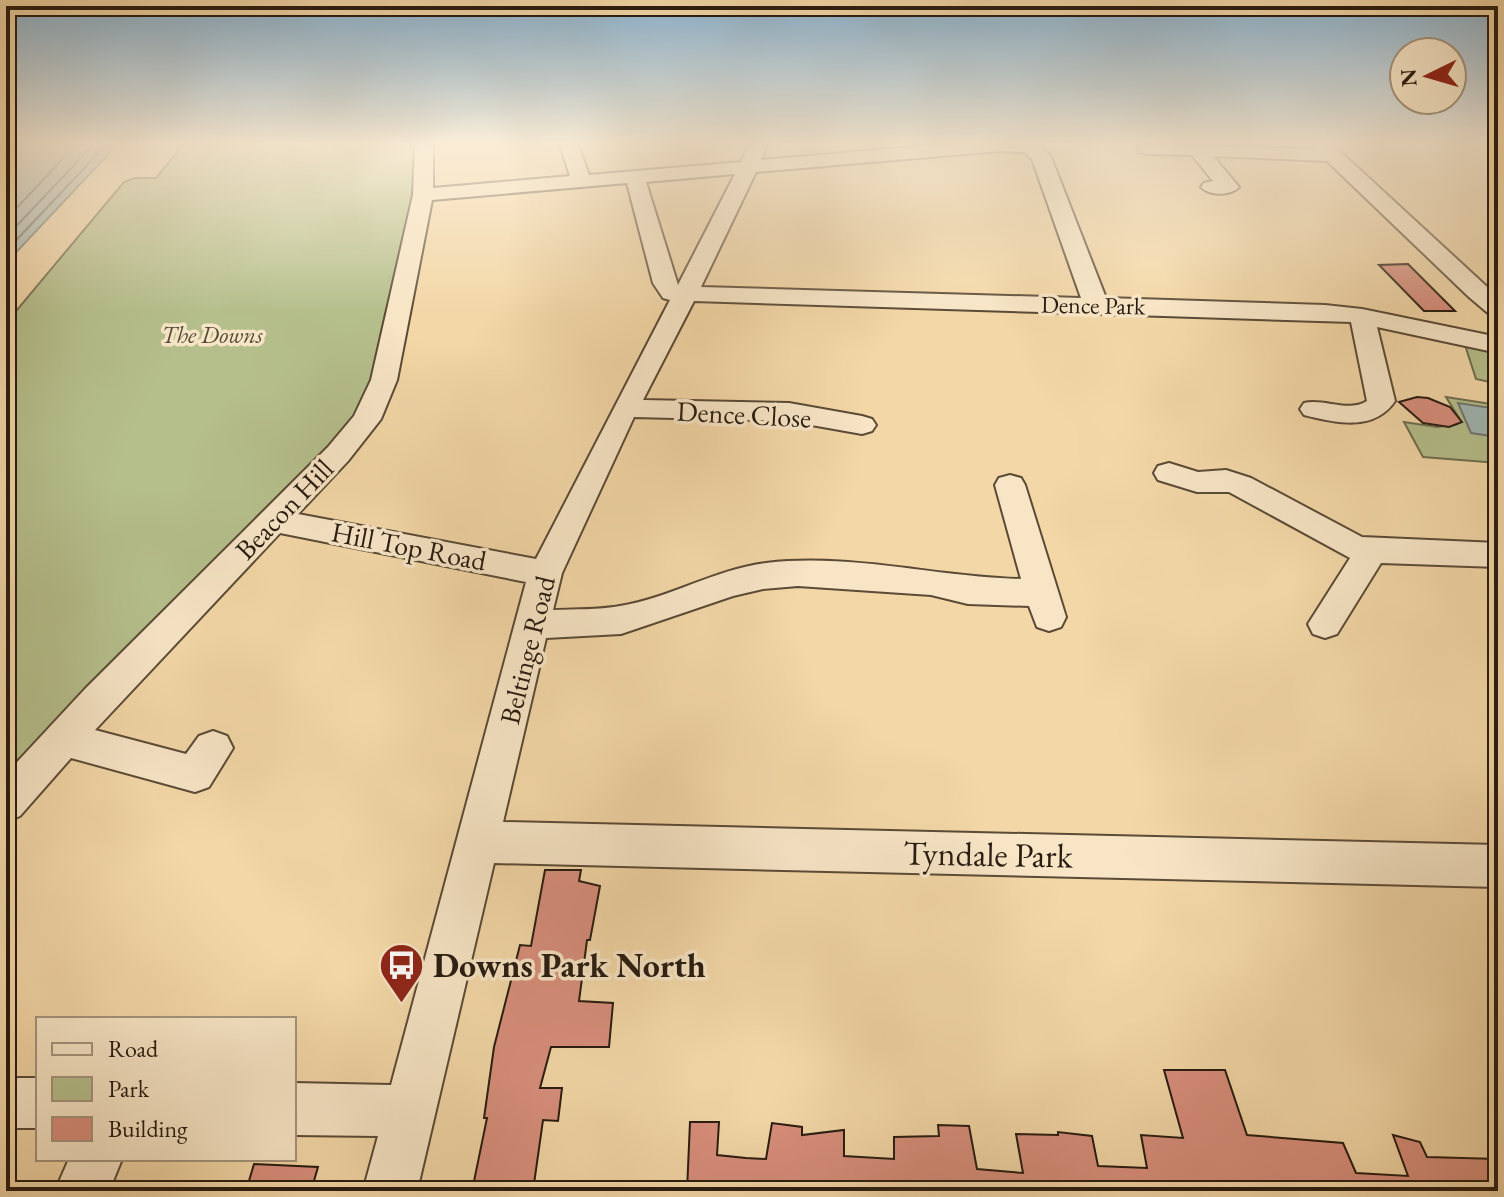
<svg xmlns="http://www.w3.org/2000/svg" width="1504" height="1197" font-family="'EB Garamond',serif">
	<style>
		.green { fill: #b5bf8c; stroke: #6e6d4e; stroke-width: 2 }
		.water { fill: #a1b6b4; stroke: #707872; stroke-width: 2 }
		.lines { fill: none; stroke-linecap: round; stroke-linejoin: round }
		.shore { stroke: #646862; stroke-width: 2 }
		.building { fill: #d88e7c; stroke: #271b10; stroke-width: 2 }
		.minor-casing { stroke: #5a4a36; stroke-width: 4 }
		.minor { fill: #f7e5c6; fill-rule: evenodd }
		.labels { text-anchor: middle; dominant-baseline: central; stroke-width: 7; stroke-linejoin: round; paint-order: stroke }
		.far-street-label { font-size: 24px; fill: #271b10; stroke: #f7e5c6 }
		.far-park-label { font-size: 24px; font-style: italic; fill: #524c35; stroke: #f7e5c6 }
		.street-label { font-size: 28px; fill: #271b10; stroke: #f7e5c6 }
		.near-street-label { font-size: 34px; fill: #271b10; stroke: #f7e5c6 }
		.near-poi-label { font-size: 34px; font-weight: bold; fill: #271b10; stroke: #f7e5c6; text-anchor: start }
	</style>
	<rect width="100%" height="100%" fill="#f3d7a7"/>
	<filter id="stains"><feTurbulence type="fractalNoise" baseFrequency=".0025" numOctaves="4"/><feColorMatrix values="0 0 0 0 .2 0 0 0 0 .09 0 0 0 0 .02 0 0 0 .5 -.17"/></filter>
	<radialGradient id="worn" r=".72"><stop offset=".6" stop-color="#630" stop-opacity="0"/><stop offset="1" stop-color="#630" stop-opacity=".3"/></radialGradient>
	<g class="green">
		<polygon points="167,145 415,145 416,189 373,380 359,415 6,785 6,323 124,182 135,178 156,178 182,146"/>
		<polygon points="1465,345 1498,352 1498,370 1495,370 1498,384 1476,379"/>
		<polygon points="1446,397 1498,405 1498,463 1423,457 1404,422 1437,427 1457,424 1459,418"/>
	</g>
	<g class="water">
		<polygon points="6,145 117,145 6,263"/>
		<polygon points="1458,403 1498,409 1498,437 1471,433"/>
	</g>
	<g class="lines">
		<g class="shore">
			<polyline points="6,219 76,145"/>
			<polyline points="6,237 93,145"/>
			<polyline points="6,251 106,145"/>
		</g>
	</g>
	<g class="building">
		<polygon points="1408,264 1455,311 1424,311 1379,265"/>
		<polygon points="1417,397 1428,398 1450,407 1462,422 1449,427 1423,423 1399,402"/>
		<polygon points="545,870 581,870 579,881 600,886 590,940 587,940 579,1001 613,1003 609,1047 551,1047 540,1088 562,1088 558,1121 543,1120 533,1191 472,1191 487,1118 484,1118 494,1047 520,945 531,946"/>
		<polygon points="1164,1070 1225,1070 1247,1135 1343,1143 1356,1173 1408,1176 1393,1135 1420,1142 1427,1157 1498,1159 1498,1191 1414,1191 1412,1186 1412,1191 687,1191 690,1122 719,1122 717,1155 746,1158 766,1159 772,1123 802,1127 802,1135 844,1130 844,1156 894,1159 894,1137 939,1136 938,1125 969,1126 977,1169 1023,1173 1016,1134 1058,1135 1058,1132 1092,1136 1098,1166 1147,1168 1141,1135 1183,1138"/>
		<polygon points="254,1164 318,1167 311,1191 246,1191"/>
	</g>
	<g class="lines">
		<defs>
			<g id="minor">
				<path d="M415,145H433V188L570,176L560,145H578L589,175L741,162L749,145H767L761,160L935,145H1038L1051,157L1106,298L1325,305L1362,309L1498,337V353L1377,327L1395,401C1374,432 1336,423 1304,415L1300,409L1304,403C1324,398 1349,413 1367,401L1351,322L694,301L643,400L789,403L862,416L872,419L876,425L872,431L862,434L789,421L634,417L562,573L553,610C575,609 598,610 620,606C670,598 716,569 766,563C852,553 936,577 1021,579L995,485L999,478L1010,475L1021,478L1025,485L1066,617L1061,627L1049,631L1037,627L1029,606L968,604L931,595L798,586L763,589L733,596L621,634L546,638L503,822L1498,845V887L494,863L417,1191H363L378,1136L294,1135V1083L391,1085L526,582L280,533L95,730L186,754L199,736L213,731L227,736L233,748L209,787L195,792L71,758L20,816L6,822V774L85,689L328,447L354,416L371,380L413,195ZM999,151L1024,152L1032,159L1081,298L701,287L756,172ZM735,174L678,285L646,182ZM627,183L653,283L663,298L670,300L536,559L298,514L348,461L381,419L397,380L432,200Z"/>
				<path d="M1140,145L1315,149L1313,145H1333L1498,297V316L1489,314L1469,297L1327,161L1213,156L1239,187C1231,196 1209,196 1201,187L1204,183L1213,181L1192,155L1147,154L1140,152L1138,148Z"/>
				<polygon points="1169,463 1198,472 1226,470 1251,478 1362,537 1498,543 1498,567 1381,563 1337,634 1325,638 1313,634 1308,624 1350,558 1229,492 1197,492 1158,480 1154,473 1158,466"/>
				<rect x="6" y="1078" width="32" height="50"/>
				<polygon points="69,1159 122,1159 109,1191 55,1191"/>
			</g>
		</defs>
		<use href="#minor" class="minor-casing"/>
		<use href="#minor" class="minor"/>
	</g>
	<linearGradient id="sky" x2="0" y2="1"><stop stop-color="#8bb5d3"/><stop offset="0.46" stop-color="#faedd7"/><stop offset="1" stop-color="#faedd7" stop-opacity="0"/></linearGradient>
	<rect width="1504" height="312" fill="url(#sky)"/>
	<defs>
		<symbol id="bus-pin" viewBox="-11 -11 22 30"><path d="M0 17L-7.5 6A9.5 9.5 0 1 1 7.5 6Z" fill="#8f2418" stroke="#f7e5c6"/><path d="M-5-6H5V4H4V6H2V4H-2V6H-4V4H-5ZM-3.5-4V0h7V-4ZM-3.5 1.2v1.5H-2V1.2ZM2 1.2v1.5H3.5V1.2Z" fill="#fff"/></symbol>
	</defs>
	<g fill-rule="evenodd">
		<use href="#bus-pin" x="376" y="940" width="51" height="69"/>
	</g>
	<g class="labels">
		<g class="far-street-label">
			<text transform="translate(1093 305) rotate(1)">Dence Park</text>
		</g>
		<g class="far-park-label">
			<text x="212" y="334">The Downs</text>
		</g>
		<g class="street-label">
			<text transform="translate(744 414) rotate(3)">Dence Close</text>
			<text transform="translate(284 509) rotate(-46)">Beacon Hill</text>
			<text transform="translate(409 546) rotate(11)">Hill Top Road</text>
			<text transform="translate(527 650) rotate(-76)">Beltinge Road</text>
		</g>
		<g class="near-street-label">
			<text transform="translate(988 854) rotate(1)">Tyndale Park</text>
		</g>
		<g class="near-poi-label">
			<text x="433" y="965">Downs Park North</text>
		</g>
	</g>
	<rect width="1504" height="1197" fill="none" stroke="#f3d7a7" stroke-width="32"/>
	<rect x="8" y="8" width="1488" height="1181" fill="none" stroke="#271b10" stroke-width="4"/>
	<rect x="16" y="16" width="1472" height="1165" fill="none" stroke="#271b10" stroke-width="2"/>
	<rect x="36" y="1017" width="260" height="144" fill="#f7e5c6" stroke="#a4947d" stroke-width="2"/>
	<rect x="52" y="1043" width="40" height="12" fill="#f7e5c6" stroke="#a4947d" stroke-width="2"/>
	<text x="108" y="1057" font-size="24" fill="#271b10">Road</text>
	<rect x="52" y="1077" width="40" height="24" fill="#b5bf8c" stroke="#a4947d" stroke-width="2"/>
	<text x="108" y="1097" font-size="24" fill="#271b10">Park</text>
	<rect x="52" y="1117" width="40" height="24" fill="#d88e7c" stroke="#a4947d" stroke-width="2"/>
	<text x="108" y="1137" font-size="24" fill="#271b10">Building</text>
	<g transform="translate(1428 76) rotate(265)"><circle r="38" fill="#f7e5c6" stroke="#a4947d" stroke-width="2"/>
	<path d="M0-6L14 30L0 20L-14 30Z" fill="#8f2418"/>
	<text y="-12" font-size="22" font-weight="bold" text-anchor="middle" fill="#271b10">N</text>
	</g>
	<rect width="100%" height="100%" filter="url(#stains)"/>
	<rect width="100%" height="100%" fill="url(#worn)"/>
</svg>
